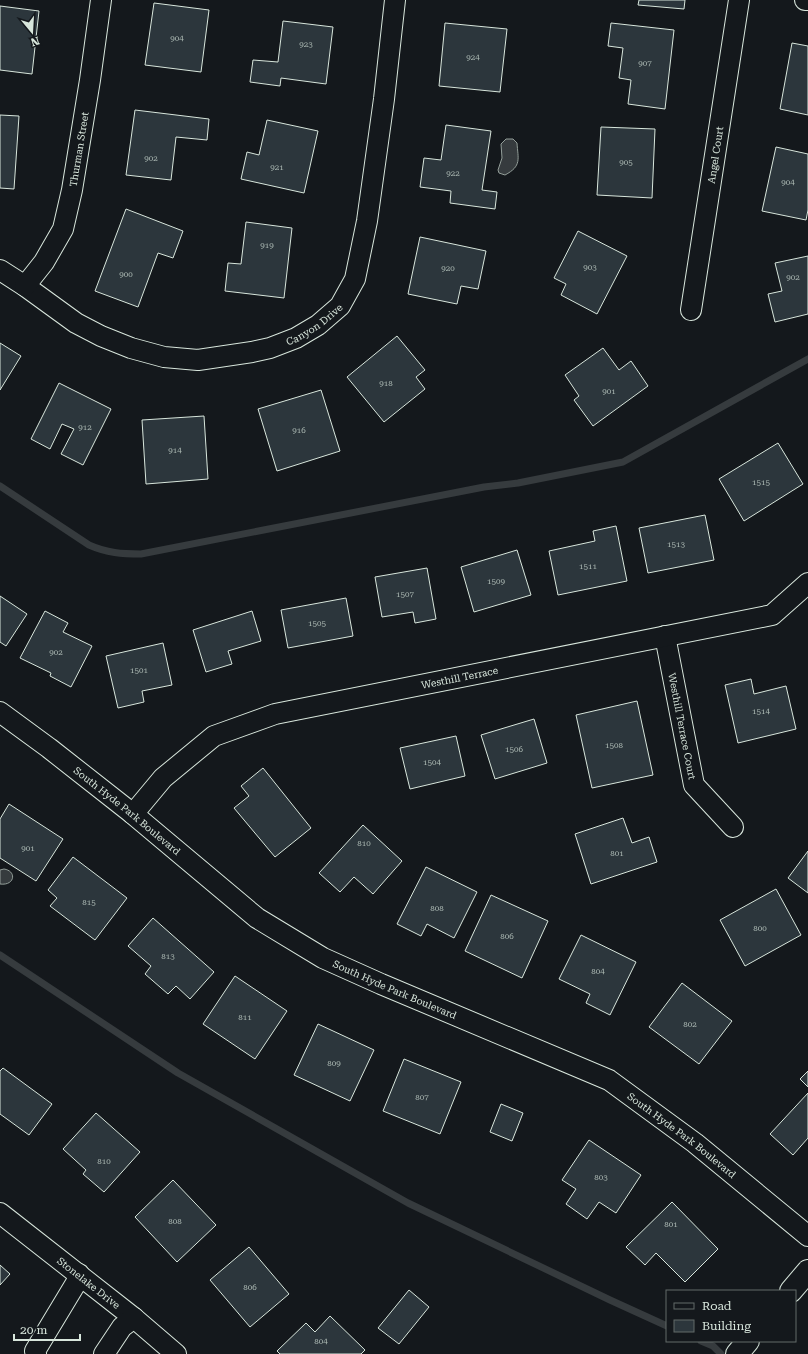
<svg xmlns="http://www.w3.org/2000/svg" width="808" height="1354" font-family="'Roboto Serif',serif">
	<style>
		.water { fill: #363b3e; stroke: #939e99 }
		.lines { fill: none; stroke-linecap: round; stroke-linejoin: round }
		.stream { stroke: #363b3e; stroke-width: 7 }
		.building { fill: #2c363c; stroke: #d8e6dc }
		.minor-casing { stroke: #d8e6dc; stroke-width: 22 }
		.tertiary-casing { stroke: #d8e6dc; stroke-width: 24 }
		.minor { stroke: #14181c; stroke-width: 20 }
		.tertiary { stroke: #14181c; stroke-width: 22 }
		.labels { text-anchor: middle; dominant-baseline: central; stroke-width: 3; stroke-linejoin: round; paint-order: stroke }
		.number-label { font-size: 8px; fill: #adbab4 }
		.street-label { font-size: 10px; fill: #d8e6dc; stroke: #14181c }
	</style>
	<rect width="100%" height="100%" fill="#14181c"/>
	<g class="water">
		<path d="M506,139H513L517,143C518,159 522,166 505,175L499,173L498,170L502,158L501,144Z"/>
		<path d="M4,869C17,871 15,886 0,884V870Z"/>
	</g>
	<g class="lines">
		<g class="stream">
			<path d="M0,486L89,545C107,553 122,554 141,554L484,487L518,483L623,462L808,359"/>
			<polyline points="0,955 178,1073 408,1203 610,1300 667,1326"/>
			<polyline points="701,1341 713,1346 721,1354"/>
		</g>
	</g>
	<g class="building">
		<polygon points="639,0 685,0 684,9 638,5"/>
		<polygon points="154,3 209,10 201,72 145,65"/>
		<polygon points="0,6 39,11 32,74 0,70"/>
		<polygon points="283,21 333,27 326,84 281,78 280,86 250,82 253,60 278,62"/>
		<polygon points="445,23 507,29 500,92 439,86"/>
		<polygon points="611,23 674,30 665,109 628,104 631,80 619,78 623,48 608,46"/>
		<polygon points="792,43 808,46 808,115 780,109"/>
		<polygon points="135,110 209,119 207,140 176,137 171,180 126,175"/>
		<polygon points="0,115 19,116 14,189 0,188"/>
		<polygon points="267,120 318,131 304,193 241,179 247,152 259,155"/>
		<polygon points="446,125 491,131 482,190 497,192 495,209 450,203 451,191 420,187 424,158 441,160"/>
		<polygon points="601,127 655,129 652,198 597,195"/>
		<polygon points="776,147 808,154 808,210 806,220 762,211"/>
		<polygon points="126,209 183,231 173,258 158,253 138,307 95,291"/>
		<polygon points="246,222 292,228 284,298 225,291 228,263 241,264"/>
		<polygon points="578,231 627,256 597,314 561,295 566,284 554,278"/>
		<polygon points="420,237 486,251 478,289 461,286 457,304 408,294"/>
		<polygon points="808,256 808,314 775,322 768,294 782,291 775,263"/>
		<polygon points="397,336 425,370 416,377 425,389 384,422 347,377"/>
		<polygon points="0,343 21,356 0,390"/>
		<polygon points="603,348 619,370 631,361 648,386 593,426 574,400 579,396 565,375"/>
		<polygon points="59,383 111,409 83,465 61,454 74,429 62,424 50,449 31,439"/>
		<polygon points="321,390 340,451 277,471 258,409"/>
		<polygon points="204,416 208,479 146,484 142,420"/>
		<polygon points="778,443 803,484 744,521 719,479"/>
		<polygon points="705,515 714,560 648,573 639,528"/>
		<polygon points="616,526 627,581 558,595 549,551 595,541 593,531"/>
		<polygon points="517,550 531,595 474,612 461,567"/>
		<polygon points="427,568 436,619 415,623 413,612 382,617 375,577"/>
		<polygon points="0,596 27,614 6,646 0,642"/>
		<polygon points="346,598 353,636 288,648 281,610"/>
		<polygon points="45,611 68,623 63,632 92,646 71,687 50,676 51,673 20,658"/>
		<polygon points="252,611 261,641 228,651 232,664 206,672 193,630"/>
		<polygon points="163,643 172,685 142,691 144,702 118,708 106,656"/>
		<polygon points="751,679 754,694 786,686 796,729 738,743 725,685"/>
		<polygon points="637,701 653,775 592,788 576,715"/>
		<polygon points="534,719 547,763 495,779 481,735"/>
		<polygon points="456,736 465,776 410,789 400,748"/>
		<polygon points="263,768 311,828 275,857 234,808 249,796 241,786"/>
		<polygon points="9,804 63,839 36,881 0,858 0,819"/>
		<polygon points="623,818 632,843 649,837 657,862 591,884 575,834"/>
		<polygon points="363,825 402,861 373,894 354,877 340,892 319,873"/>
		<polygon points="808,851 808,893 788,878"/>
		<polygon points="73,857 127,898 95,940 50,906 57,898 48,890"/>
		<polygon points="426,867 477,892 454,938 427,924 421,936 397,924"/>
		<polygon points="776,889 801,935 745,966 720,920"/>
		<polygon points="491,895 548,921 522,978 465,951"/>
		<polygon points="153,918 214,972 190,999 176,986 168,994 145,974 151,966 128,946"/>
		<polygon points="581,935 636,962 610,1015 586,1003 590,994 559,979"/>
		<polygon points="235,976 287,1011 255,1059 203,1024"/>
		<polygon points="682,983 732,1021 699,1064 649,1027"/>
		<polygon points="318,1024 374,1050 350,1101 294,1075"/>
		<polygon points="404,1059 461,1082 440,1134 383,1111"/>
		<polygon points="3,1068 52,1104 29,1135 0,1114 0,1071"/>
		<polygon points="808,1071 808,1087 800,1079"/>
		<polygon points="808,1093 808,1138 793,1155 770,1134"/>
		<polygon points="501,1104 523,1113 512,1141 490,1132"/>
		<polygon points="96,1113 140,1152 104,1192 83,1174 86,1170 63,1149"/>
		<polygon points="589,1140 641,1175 616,1213 599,1202 587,1219 566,1204 576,1189 562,1180"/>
		<polygon points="173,1180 216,1225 177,1262 135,1217"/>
		<polygon points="672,1202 718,1249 685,1282 656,1253 645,1265 626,1247"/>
		<polygon points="249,1247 289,1294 250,1327 210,1280"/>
		<polygon points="0,1265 10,1274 0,1285"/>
		<polygon points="409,1290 429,1307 399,1344 378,1328"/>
		<polygon points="330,1316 365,1350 361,1354 280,1354 277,1351 306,1323 315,1332"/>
	</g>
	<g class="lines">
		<defs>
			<g id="minor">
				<polyline points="805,0 808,0"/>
				<path id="s1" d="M0,270L25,286L76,323L101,336L131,348L164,357L198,360L252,352L270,348L296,338L318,325L340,306L355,279L367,221L384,99L395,0"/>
				<path id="s2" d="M25,286L44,262L63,229L72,190L90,80L101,0"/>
				<path id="s3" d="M691,310L739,0"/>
				<path id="s4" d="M665,636L694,785L733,827"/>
				<path id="s5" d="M0,712L49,748L133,814L257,918L323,958L381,984L609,1080L695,1143L808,1236"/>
				<path id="s6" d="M133,814L163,778L214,736L275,714L772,615L808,583"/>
				<path id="s7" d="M0,1213L134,1318L176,1354"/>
				<polyline points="36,1354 35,1351 76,1283 79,1274"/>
				<polyline points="104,1354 122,1327 134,1318"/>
			</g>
			<g id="tertiary">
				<polyline points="791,1291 808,1271"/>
				<polyline points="737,1354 748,1341"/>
			</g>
		</defs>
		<use href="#minor" class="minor-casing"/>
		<use href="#tertiary" class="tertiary-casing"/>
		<use href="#minor" class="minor"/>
		<use href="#tertiary" class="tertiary"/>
	</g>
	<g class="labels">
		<g class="number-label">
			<text x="177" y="38">904</text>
			<text x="306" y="44">923</text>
			<text x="473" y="57">924</text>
			<text x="645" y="63">907</text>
			<text x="151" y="158">902</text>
			<text x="626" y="162">905</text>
			<text x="277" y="167">921</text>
			<text x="453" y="173">922</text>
			<text x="788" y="182">904</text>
			<text x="267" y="245">919</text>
			<text x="590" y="267">903</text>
			<text x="448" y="268">920</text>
			<text x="126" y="274">900</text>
			<text x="793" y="277">902</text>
			<text x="386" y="383">918</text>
			<text x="609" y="391">901</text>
			<text x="85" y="427">912</text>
			<text x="299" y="430">916</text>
			<text x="175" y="450">914</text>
			<text x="761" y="482">1515</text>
			<text x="676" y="544">1513</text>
			<text x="588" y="566">1511</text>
			<text x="496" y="581">1509</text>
			<text x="405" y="594">1507</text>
			<text x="317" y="623">1505</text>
			<text x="56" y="652">902</text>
			<text x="139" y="670">1501</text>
			<text x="761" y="711">1514</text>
			<text x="614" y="745">1508</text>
			<text x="514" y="749">1506</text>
			<text x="432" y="762">1504</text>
			<text x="364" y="843">810</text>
			<text x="28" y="848">901</text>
			<text x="617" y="853">801</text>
			<text x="89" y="902">815</text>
			<text x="437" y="908">808</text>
			<text x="760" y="928">800</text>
			<text x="507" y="936">806</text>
			<text x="168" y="956">813</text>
			<text x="598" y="971">804</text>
			<text x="245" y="1017">811</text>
			<text x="690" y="1024">802</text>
			<text x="334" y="1063">809</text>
			<text x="422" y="1097">807</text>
			<text x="104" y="1161">810</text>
			<text x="601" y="1177">803</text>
			<text x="175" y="1221">808</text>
			<text x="671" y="1224">801</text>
			<text x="250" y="1287">806</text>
			<text x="321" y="1341">804</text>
		</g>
		<g class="street-label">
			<text stroke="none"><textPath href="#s2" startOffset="150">Thurman Street</textPath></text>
			<text stroke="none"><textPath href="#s3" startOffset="157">Angel Court</textPath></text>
			<text stroke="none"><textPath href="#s1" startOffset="345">Canyon Drive</textPath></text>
			<text stroke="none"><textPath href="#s6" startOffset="366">Westhill Terrace</textPath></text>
			<text stroke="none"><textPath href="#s4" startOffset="92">Westhill Terrace Court</textPath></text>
			<text stroke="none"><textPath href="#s5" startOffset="161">South Hyde Park Boulevard</textPath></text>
			<text stroke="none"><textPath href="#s5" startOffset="485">South Hyde Park Boulevard</textPath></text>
			<text stroke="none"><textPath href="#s5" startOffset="809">South Hyde Park Boulevard</textPath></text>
			<text stroke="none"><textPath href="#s7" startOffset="113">Stonelake Drive</textPath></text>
		</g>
	</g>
	<rect x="666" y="1290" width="130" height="52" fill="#14181c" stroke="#626a69"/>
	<rect x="674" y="1303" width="20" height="6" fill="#14181c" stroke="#626a69"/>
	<text x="702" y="1310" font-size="12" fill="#d8e6dc">Road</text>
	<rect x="674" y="1320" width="20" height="12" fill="#2c363c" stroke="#626a69"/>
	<text x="702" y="1330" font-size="12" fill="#d8e6dc">Building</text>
	<g transform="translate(32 32) rotate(162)" stroke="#14181c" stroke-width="3" paint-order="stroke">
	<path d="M0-3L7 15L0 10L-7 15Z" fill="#d8e6dc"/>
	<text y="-6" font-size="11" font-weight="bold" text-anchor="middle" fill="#d8e6dc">N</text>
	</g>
	<path d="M14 1334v6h66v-6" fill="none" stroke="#d8e6dc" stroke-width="2"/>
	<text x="20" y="1334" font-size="12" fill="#d8e6dc" stroke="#14181c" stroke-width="3" paint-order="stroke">20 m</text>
</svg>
